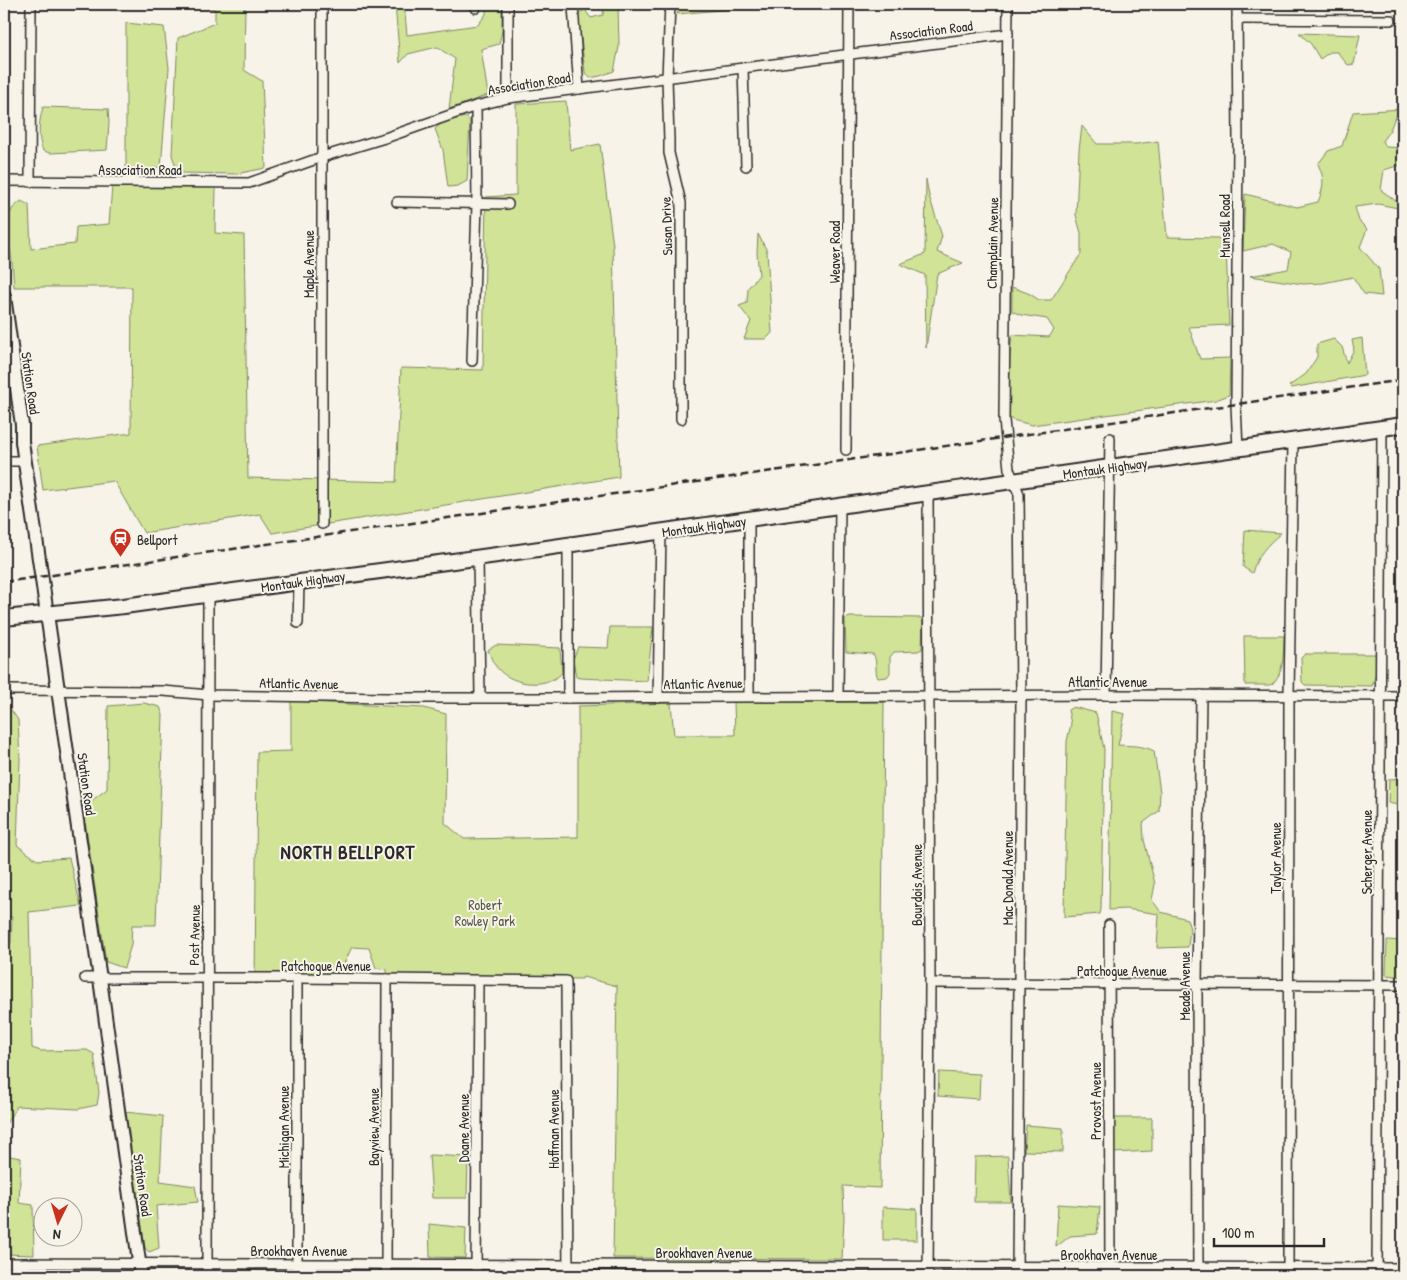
<svg xmlns="http://www.w3.org/2000/svg" width="1407" height="1280" font-family="'Patrick Hand',sans-serif">
	<style>
		.green { fill: #d1e397; stroke: #7e8761 }
		.lines { fill: none; stroke-linecap: round; stroke-linejoin: round }
		.street-casing { stroke: #2b2b2b; stroke-width: 12 }
		.secondary-casing { stroke: #2b2b2b; stroke-width: 16 }
		.primary-casing { stroke: #2b2b2b; stroke-width: 18 }
		.street { stroke: #f7f3e8; stroke-width: 9 }
		.secondary { stroke: #f7f3e8; stroke-width: 12 }
		.primary { stroke: #f7f3e8; stroke-width: 14 }
		.rail { stroke: #2b2b2b; stroke-width: 2.5; stroke-dasharray: 8 4; stroke-linecap: butt }
		.labels { text-anchor: middle; dominant-baseline: central; stroke-width: 4; stroke-linejoin: round; paint-order: stroke }
		.street-label { font-size: 14px; fill: #2b2b2b; stroke: #f7f3e8 }
		.poi-label { font-size: 14px; fill: #2b2b2b; stroke: #f7f3e8; text-anchor: start }
		.park-label { font-size: 14px; fill: #545946; stroke: #f7f3e8 }
		.district-label { font-size: 19px; font-weight: bold; letter-spacing: 1px; fill: #2b2b2b; stroke: #f7f3e8 }
	</style>
	<rect width="100%" height="100%" fill="#f7f3e8"/>
	<filter id="ink" filterUnits="userSpaceOnUse"><feTurbulence type="fractalNoise" baseFrequency=".02" numOctaves="2"/><feDisplacementMap in="SourceGraphic" scale="10" xChannelSelector="R" yChannelSelector="G"/><feConvolveMatrix kernelMatrix="1 2 1 2 8 2 1 2 1" color-interpolation-filters="sRGB"/></filter>
	<g filter="url(#ink)">
		<g class="green">
			<path d="M145,4H245L244,70L262,81L266,168L236,174L178,173L172,155L178,38L215,23V9C193,4 167,12 145,4Z"/>
			<polygon points="395,4 404,4 407,35 478,25 486,14 486,4 502,4 502,31 499,44 481,49 488,95 449,109 455,59 437,47 408,54 400,63"/>
			<polygon points="604,4 618,4 619,47 614,71 600,76 590,78 585,72 578,13 585,10 591,18 603,15"/>
			<polygon points="680,4 742,4 742,8 677,14"/>
			<polygon points="126,23 164,27 169,68 161,167 126,171"/>
			<polygon points="1299,33 1360,35 1354,64 1348,65 1337,52 1330,52 1320,59 1311,44"/>
			<polygon points="566,101 570,150 600,144 613,246 619,477 272,533 260,514 144,533 114,481 43,490 37,446 131,433 132,287 14,287 12,261 6,225 12,209 21,201 29,205 31,249 75,244 76,227 109,224 112,186 216,187 215,233 244,235 248,478 396,482 401,368 483,370 486,197 516,195 516,104"/>
			<path d="M43,107L108,109L109,123L107,150L51,153L43,151C37,137 39,121 43,107Z"/>
			<path d="M1403,109V117H1395L1390,130L1382,141L1386,147L1403,148V164L1384,170L1381,190L1396,201H1403V209L1378,204L1355,207L1359,221L1367,229L1360,247L1379,269L1382,296L1364,294L1353,277L1323,283L1303,284L1250,276L1288,269L1291,252L1273,244L1243,251L1245,194L1297,207L1318,202C1324,187 1325,179 1318,164L1328,151L1342,146L1353,112Z"/>
			<polygon points="466,117 470,121 467,181 458,186 448,187 443,150 435,129 444,121"/>
			<polygon points="1082,126 1097,144 1136,144 1158,141 1167,237 1218,238 1226,245 1229,325 1189,327 1200,359 1230,358 1229,395 1216,400 1032,425 1012,420 1004,411 1012,335 1049,337 1054,330 1047,319 1021,315 1012,311 1012,287 1030,294 1039,300 1051,300 1081,254 1081,233 1076,215 1079,150"/>
			<polygon points="926,179 929,196 942,236 937,252 963,263 937,274 926,348 925,275 900,264 925,254"/>
			<polygon points="758,234 767,251 772,333 766,339 744,339 751,321 739,306 747,303 748,288 759,275 757,253"/>
			<polygon points="1362,338 1365,375 1291,388 1289,386 1306,374 1317,357 1317,344 1334,339 1342,347 1347,363 1354,349 1352,340"/>
			<path d="M1245,530L1281,533C1267,545 1257,555 1252,573L1243,567Z"/>
			<path d="M850,617L923,618L922,649L918,651L894,652L890,657V673L887,677L878,678C874,671 878,660 873,654L846,652L845,619Z"/>
			<polygon points="610,627 653,627 647,681 580,678 576,677 573,659 578,647 608,648"/>
			<path d="M1244,636H1284C1283,654 1285,673 1271,685H1245Z"/>
			<path d="M496,645L560,648L562,673C545,690 508,685 495,665C492,661 490,655 488,650Z"/>
			<polygon points="1305,654 1377,654 1376,674 1372,686 1305,685 1302,682 1301,658"/>
			<polygon points="291,701 424,708 446,714 445,823 464,839 578,837 578,706 671,703 674,735 735,735 734,702 884,702 880,1188 843,1186 844,1218 842,1259 613,1258 617,986 583,977 582,979 387,976 387,969 376,968 369,948 352,947 340,972 255,984 257,752 291,751"/>
			<polygon points="144,703 160,707 163,715 156,925 132,925 131,945 124,968 106,962 85,821 91,801 107,789 108,706"/>
			<polygon points="4,706 9,707 18,720 20,759 17,845 37,860 69,858 81,906 29,912 32,1048 41,1051 87,1050 94,1054 99,1093 97,1105 78,1109 17,1106 4,1127 4,945 11,943 12,917 4,917"/>
			<polygon points="1073,707 1096,713 1104,749 1101,909 1100,914 1064,917 1067,741 1071,724 1068,710"/>
			<path d="M1112,711L1125,714L1118,745C1130,746 1143,745 1154,751L1160,792L1159,811L1143,823L1144,840L1155,884L1152,900L1161,912L1187,919L1190,929L1188,947L1157,948L1159,914L1126,909L1109,910Z"/>
			<polygon points="1403,778 1403,806 1388,803 1389,779"/>
			<polygon points="1387,940 1403,941 1403,977 1386,975"/>
			<polygon points="939,1072 980,1074 979,1099 938,1096"/>
			<polygon points="125,1112 163,1116 160,1181 195,1186 198,1202 156,1206 159,1248 149,1252 145,1248"/>
			<polygon points="1114,1118 1152,1118 1152,1151 1113,1153"/>
			<polygon points="1026,1125 1063,1128 1063,1152 1024,1151"/>
			<polygon points="4,1155 21,1158 19,1203 33,1205 34,1255 4,1254"/>
			<polygon points="429,1155 468,1157 467,1198 432,1198"/>
			<polygon points="1008,1156 1011,1202 974,1202 975,1157"/>
			<polygon points="1058,1204 1100,1207 1097,1234 1070,1236 1056,1247"/>
			<polygon points="883,1207 917,1209 917,1240 883,1240"/>
			<polygon points="429,1224 466,1228 465,1258 430,1257"/>
		</g>
		<g class="lines">
			<defs>
				<g id="street">
					<polyline points="322,4 322,524"/>
					<polyline points="508,4 508,98"/>
					<polyline points="670,4 667,78 669,140 669,153 681,203 681,419"/>
					<polyline points="1008,4 1004,420 1009,469 1019,494 1021,696 1017,1276"/>
					<polyline points="1237,4 1238,142 1236,405 1238,449"/>
					<polyline points="573,6 579,89"/>
					<polyline points="476,8 476,4"/>
					<polyline points="1237,19 1391,20"/>
					<polyline points="743,68 746,166"/>
					<polyline points="4,181 249,183 322,157 388,137 476,106 508,98 1008,34"/>
					<polyline points="30,182 31,4"/>
					<polyline points="397,202 508,204"/>
					<polyline points="472,361 477,204 476,106"/>
					<polyline points="846,450 849,4"/>
					<polyline points="4,461 25,461"/>
					<polyline points="749,519 749,696"/>
					<polyline points="568,545 568,698"/>
					<polyline points="478,557 480,697"/>
					<polyline points="298,623 299,582"/>
					<polyline points="4,690 163,691 209,695 387,698 568,698 1106,695 1403,696"/>
					<polyline points="1106,695 1110,438"/>
					<polyline points="838,696 840,506"/>
					<polyline points="658,698 661,532"/>
					<polyline points="1109,925 1110,1276"/>
					<polyline points="85,978 297,978 566,981 568,1276"/>
					<polyline points="930,983 1403,985"/>
					<polyline points="4,1263 1403,1268"/>
					<polyline points="25,1263 25,1276"/>
					<polyline points="207,1276 208,594"/>
					<polyline points="297,1276 297,978"/>
					<polyline points="386,1276 387,979"/>
					<polyline points="476,1276 478,981"/>
					<polyline points="747,1276 747,1266"/>
					<polyline points="928,1276 930,983 928,493"/>
					<polyline points="1198,1276 1197,984 1201,695"/>
					<polyline points="1288,1276 1289,695 1293,441"/>
					<polyline points="1377,1276 1382,428"/>
				</g>
				<polyline id="secondary" points="4,296 22,425 22,442 100,979 141,1276"/>
				<polyline id="primary" points="4,618 124,606 497,555 1403,425"/>
			</defs>
			<use href="#street" class="street-casing"/>
			<use href="#secondary" class="secondary-casing"/>
			<use href="#primary" class="primary-casing"/>
			<use href="#street" class="street"/>
			<use href="#secondary" class="secondary"/>
			<use href="#primary" class="primary"/>
			<polyline class="rail" points="4,582 1403,380"/>
		</g>
	</g>
	<defs>
		<symbol id="station-pin" viewBox="-11 -11 22 30"><path d="M0 17L-7.5 6A9.5 9.5 0 1 1 7.5 6Z" fill="#c8321e" stroke="#f7f3e8"/><path d="M-3-6H3Q5-6 5-4V2Q5 4 3 4L4.5 6H3L1.5 4h-3L-3 6H-4.5L-3 4Q-5 4-5 2V-4Q-5-6-3-6ZM-3.5-4v3h7v-3ZM-3.5 1v1.5H-2V1ZM2 1v1.5H3.5V1Z" fill="#fff"/></symbol>
	</defs>
	<g fill-rule="evenodd">
		<use href="#station-pin" x="108" y="526" width="25" height="34"/>
	</g>
	<g class="labels">
		<g class="street-label">
			<text transform="translate(931 30) rotate(-7)">Association Road</text>
			<text transform="translate(529 83) rotate(-9)">Association Road</text>
			<text x="140" y="169">Association Road</text>
			<text transform="translate(666 226) rotate(-92)">Susan Drive</text>
			<text transform="translate(1224 226) rotate(-90)">Munsell Road</text>
			<text transform="translate(992 243) rotate(-89)">Champlain Avenue</text>
			<text transform="translate(834 252) rotate(-90)">Weaver Road</text>
			<text transform="translate(308 264) rotate(-90)">Maple Avenue</text>
			<text transform="translate(31 383) rotate(82)">Station Road</text>
			<text transform="translate(1105 468) rotate(-8)">Montauk Highway</text>
			<text transform="translate(704 526) rotate(-8)">Montauk Highway</text>
			<text transform="translate(303 581) rotate(-8)">Montauk Highway</text>
			<text x="1108" y="681">Atlantic Avenue</text>
			<text transform="translate(299 683) rotate(1)">Atlantic Avenue</text>
			<text transform="translate(703 683) rotate(-1)">Atlantic Avenue</text>
			<text transform="translate(87 784) rotate(82)">Station Road</text>
			<text transform="translate(1366 852) rotate(-90)">Scherger Avenue</text>
			<text transform="translate(1275 858) rotate(-90)">Taylor Avenue</text>
			<text transform="translate(1007 878) rotate(-90)">Mac Donald Avenue</text>
			<text transform="translate(916 885) rotate(-90)">Bourdois Avenue</text>
			<text transform="translate(194 935) rotate(-89)">Post Avenue</text>
			<text x="326" y="965">Patchogue Avenue</text>
			<text x="1122" y="970">Patchogue Avenue</text>
			<text transform="translate(1184 986) rotate(-90)">Meade Avenue</text>
			<text transform="translate(1095 1101) rotate(-90)">Provost Avenue</text>
			<text transform="translate(283 1127) rotate(-90)">Michigan Avenue</text>
			<text transform="translate(373 1127) rotate(-90)">Bayview Avenue</text>
			<text transform="translate(463 1128) rotate(-90)">Doane Avenue</text>
			<text transform="translate(553 1129) rotate(-90)">Hoffman Avenue</text>
			<text transform="translate(143 1185) rotate(82)">Station Road</text>
			<text x="299" y="1250">Brookhaven Avenue</text>
			<text x="704" y="1252">Brookhaven Avenue</text>
			<text x="1109" y="1254">Brookhaven Avenue</text>
		</g>
		<g class="poi-label">
			<text x="137" y="539">Bellport</text>
		</g>
		<g class="park-label">
			<text x="485" y="904">Robert<tspan x="485" dy="16">Rowley Park</tspan></text>
		</g>
		<g class="district-label">
			<text x="348" y="852">NORTH BELLPORT</text>
		</g>
	</g>
	<rect width="1407" height="1280" fill="none" stroke="#f7f3e8" stroke-width="20"/>
	<rect x="10" y="10" width="1387" height="1260" fill="none" stroke="#2b2b2b" stroke-width="2" filter="url(#ink)"/>
	<g transform="translate(58 1222) rotate(185)"><circle r="24" fill="#f7f3e8" stroke="#a5a39c"/>
	<path d="M0-4L9 19L0 12L-9 19Z" fill="#c8321e"/>
	<text y="-8" font-size="14" font-weight="bold" text-anchor="middle" fill="#2b2b2b">N</text>
	</g>
	<path d="M1214 1238v8h110v-8" fill="none" stroke="#2b2b2b" stroke-width="2.5"/>
	<text x="1222" y="1238" font-size="15" fill="#2b2b2b" stroke="#f7f3e8" stroke-width="4" paint-order="stroke">100 m</text>
</svg>
